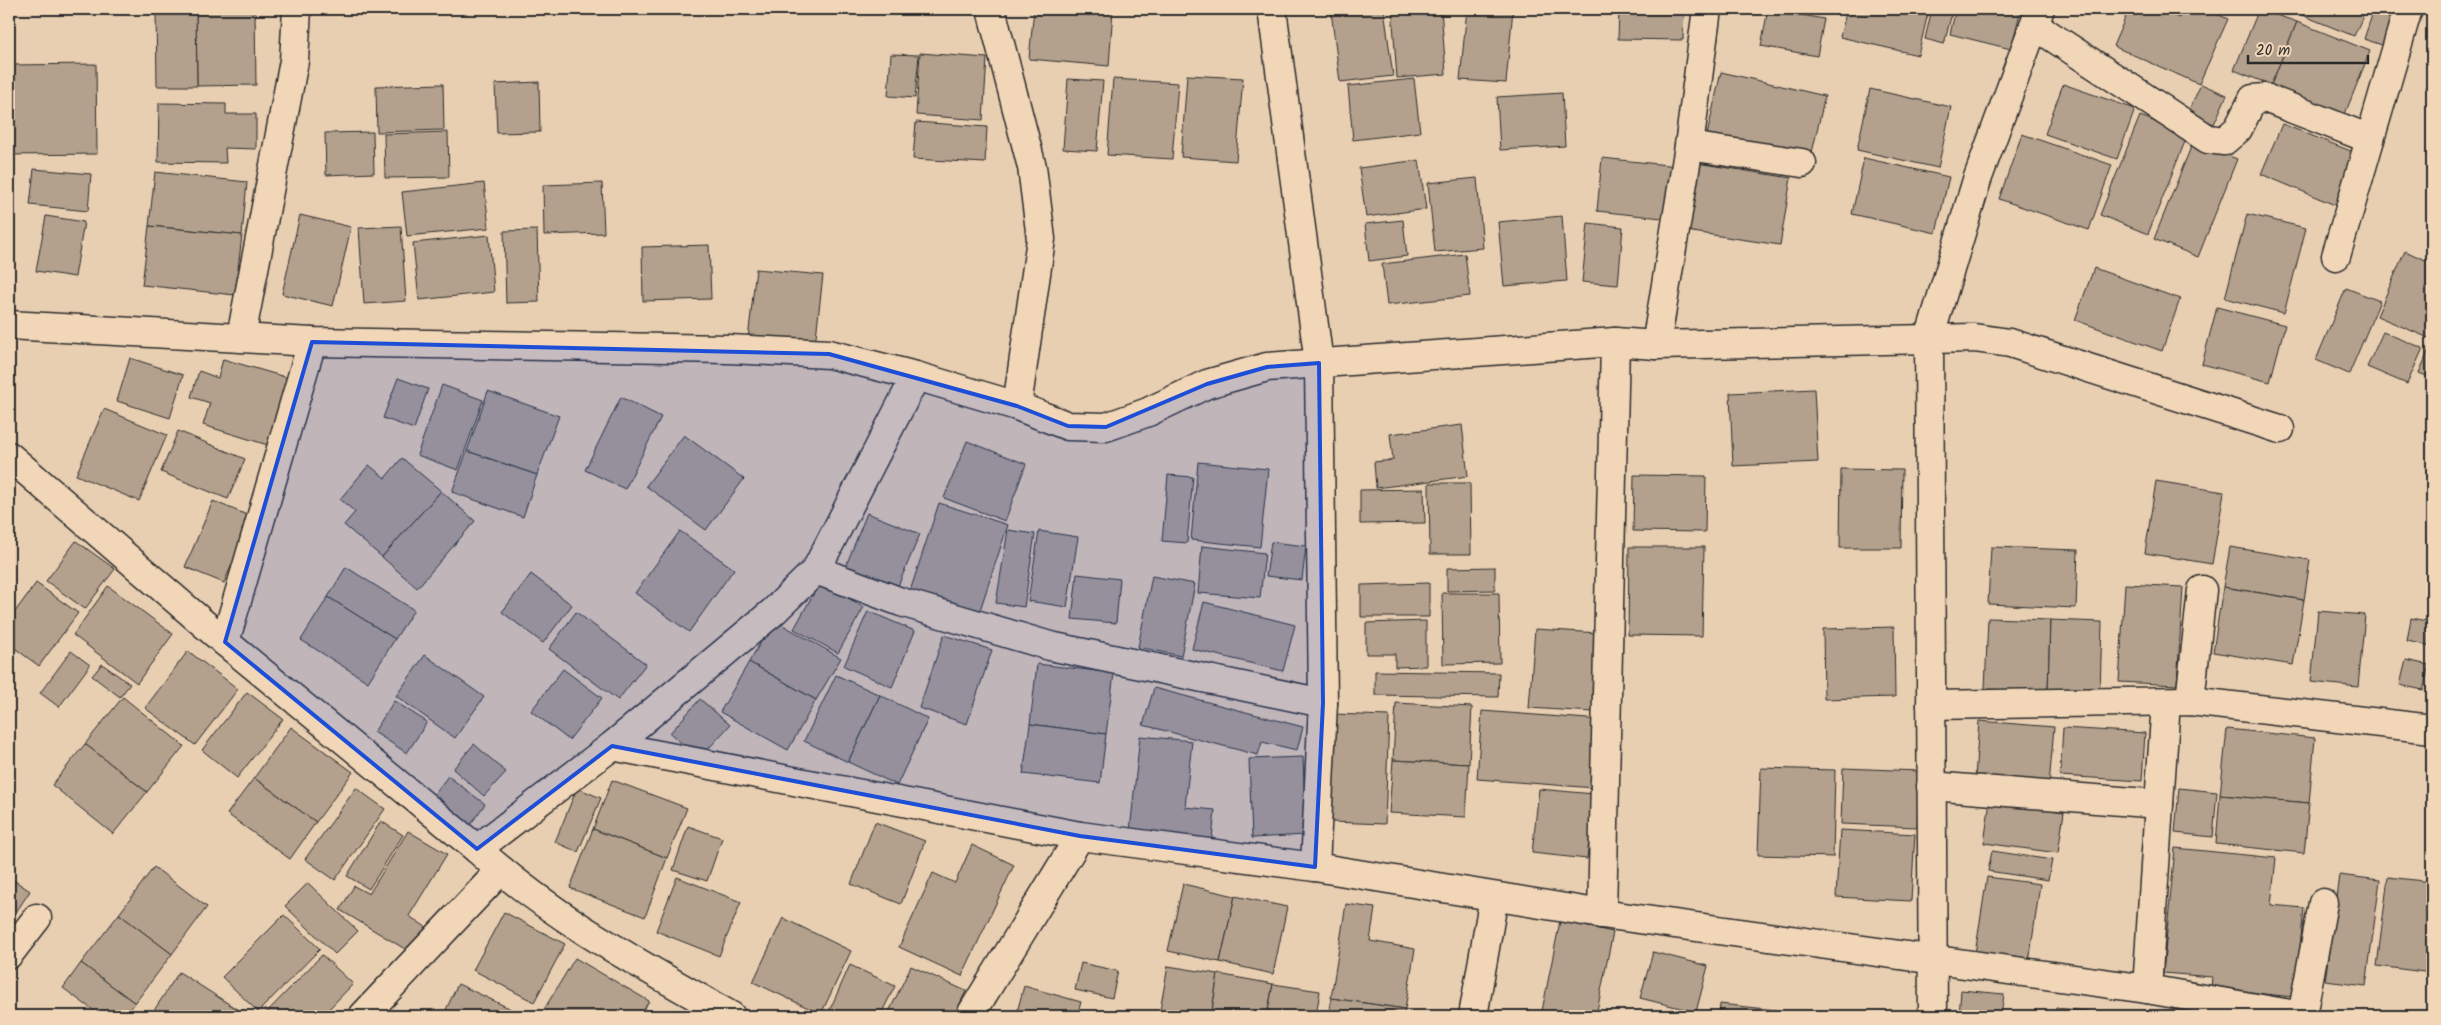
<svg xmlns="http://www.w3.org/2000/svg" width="2441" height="1025" font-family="Kalam,sans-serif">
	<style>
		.building { fill: #b3a18d; stroke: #2b2b2b }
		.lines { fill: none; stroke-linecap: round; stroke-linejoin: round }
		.street-casing { stroke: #2b2b2b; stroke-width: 31 }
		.street { stroke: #f1d6b8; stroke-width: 28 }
		.marked { fill: #1d4ed8; fill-opacity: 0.2; stroke: #1d4ed8; stroke-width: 4; stroke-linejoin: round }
	</style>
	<rect width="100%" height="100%" fill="#e9cfb2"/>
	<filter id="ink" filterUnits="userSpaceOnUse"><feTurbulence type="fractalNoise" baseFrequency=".02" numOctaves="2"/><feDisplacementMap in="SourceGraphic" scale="10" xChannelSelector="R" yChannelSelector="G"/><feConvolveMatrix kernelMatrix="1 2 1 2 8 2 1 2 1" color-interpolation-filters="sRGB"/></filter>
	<g filter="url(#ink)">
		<g class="building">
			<polygon points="1034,9 1113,9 1109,66 1029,59"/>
			<polygon points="1349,9 1384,9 1393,76 1340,82 1331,11"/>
			<polygon points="1392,9 1441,9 1446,74 1397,78"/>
			<polygon points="1467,9 1513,9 1506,83 1460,80"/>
			<polygon points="1619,9 1684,9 1683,40 1618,39"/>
			<polygon points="1768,9 1824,19 1817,56 1761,46"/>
			<polygon points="1847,9 1929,9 1918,55 1840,37"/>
			<polygon points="1932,9 1953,9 1944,44 1925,39"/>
			<polygon points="1956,9 2021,9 2011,49 1950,34"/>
			<polygon points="2129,9 2158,9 2179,18 2183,9 2206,9 2228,19 2199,84 2113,46"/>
			<polygon points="2259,9 2297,22 2271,85 2234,70"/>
			<polygon points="2287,9 2366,9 2354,36"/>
			<polygon points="2374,9 2403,9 2391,48 2364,39"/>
			<polygon points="255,10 256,85 197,86 196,11"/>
			<polygon points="156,11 196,11 197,86 157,86"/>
			<polygon points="2297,22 2370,51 2345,114 2271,85"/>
			<polygon points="920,53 987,58 983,120 916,115"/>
			<polygon points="891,54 919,55 915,98 888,96"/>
			<polygon points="96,64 97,154 10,155 9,65"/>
			<polygon points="2432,71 2432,90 2425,88"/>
			<polygon points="1721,72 1825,96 1811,157 1707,135"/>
			<polygon points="1187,75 1243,78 1236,161 1181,157"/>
			<polygon points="1068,79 1103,81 1097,151 1063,149"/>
			<polygon points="1113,79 1178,83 1172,159 1107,155"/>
			<polygon points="1414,79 1420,132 1353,140 1348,86"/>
			<polygon points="539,82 540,132 497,133 495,84"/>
			<polygon points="443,84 444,130 377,132 376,86"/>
			<polygon points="2063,84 2135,109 2117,159 2045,134"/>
			<polygon points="2201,84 2227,95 2214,124 2188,113"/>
			<polygon points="1870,89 1951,107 1938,168 1857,150"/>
			<polygon points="1562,93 1565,146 1500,150 1497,97"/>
			<polygon points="159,103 226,104 226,114 256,114 256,149 225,148 226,163 158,162"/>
			<polygon points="2140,116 2188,134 2148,234 2100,215"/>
			<polygon points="916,122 987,127 985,163 913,159"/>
			<polygon points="2282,124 2356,153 2335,205 2261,174"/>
			<polygon points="373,132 374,173 326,175 325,133"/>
			<polygon points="448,132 449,177 385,178 384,134"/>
			<polygon points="2022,134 2112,165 2089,230 1999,199"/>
			<polygon points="2193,142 2237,159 2198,257 2154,239"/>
			<polygon points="1602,158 1677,166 1671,219 1597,211"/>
			<polygon points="1864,158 1949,177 1936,233 1852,214"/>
			<polygon points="1419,160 1426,209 1366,217 1359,168"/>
			<polygon points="1697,163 1791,178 1780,245 1686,231"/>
			<polygon points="34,169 91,174 88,211 30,205"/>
			<polygon points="155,172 247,182 242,235 149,226"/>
			<polygon points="1477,178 1483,248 1435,252 1428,183"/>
			<polygon points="484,183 489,228 407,236 402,192"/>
			<polygon points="602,183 604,233 544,235 543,185"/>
			<polygon points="2247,214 2306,228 2284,313 2225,298"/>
			<polygon points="300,215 351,227 333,306 282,294"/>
			<polygon points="46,216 84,222 75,277 36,271"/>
			<polygon points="1562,216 1567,281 1504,286 1498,222"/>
			<polygon points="1403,220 1407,256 1369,261 1365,224"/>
			<polygon points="1588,223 1623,227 1618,285 1582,282"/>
			<polygon points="149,226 242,235 235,295 142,285"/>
			<polygon points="401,226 406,301 364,304 359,228"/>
			<polygon points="537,230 539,302 506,303 504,231"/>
			<polygon points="489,235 494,292 419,300 413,243"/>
			<polygon points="709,245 711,299 643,301 642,247"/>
			<polygon points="2405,251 2432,263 2431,339 2377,316"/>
			<polygon points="1465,254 1470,296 1387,305 1382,264"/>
			<polygon points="2094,268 2180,299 2162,351 2075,320"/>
			<polygon points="756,269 823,275 815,346 748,339"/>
			<polygon points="2346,288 2380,301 2349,374 2316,360"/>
			<polygon points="2217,307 2285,325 2270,382 2202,364"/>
			<polygon points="2383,332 2423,348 2407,384 2367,367"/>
			<polygon points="2432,343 2432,378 2419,373"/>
			<polygon points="130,358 183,375 170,418 117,401"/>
			<polygon points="223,359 292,379 271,446 203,425 210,403 191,397 199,371 218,378"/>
			<polygon points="398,378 428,389 414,429 383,418"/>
			<polygon points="442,385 483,400 458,470 417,455"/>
			<polygon points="1814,389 1818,462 1733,466 1730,393"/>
			<polygon points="488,391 559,416 537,475 467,451"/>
			<polygon points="621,397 661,417 625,489 585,470"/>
			<polygon points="104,409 167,435 139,501 76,475"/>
			<polygon points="1462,425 1468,476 1376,488 1374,462 1393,460 1390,434"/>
			<polygon points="178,431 245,459 228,499 161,472"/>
			<polygon points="684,435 744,479 706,530 646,486"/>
			<polygon points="967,441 1026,464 1005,521 944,498"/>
			<polygon points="467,451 537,475 523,517 452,492"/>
			<polygon points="402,458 441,491 382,557 344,525 355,512 340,499 369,465 385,478"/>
			<polygon points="1198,462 1268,469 1260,547 1191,540"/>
			<polygon points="1841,469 1902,470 1901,548 1840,548"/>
			<polygon points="1168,475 1193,477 1187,543 1162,541"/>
			<polygon points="1634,475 1706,476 1705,532 1633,531"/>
			<polygon points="2156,481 2224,492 2212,564 2145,553"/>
			<polygon points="1429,483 1470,483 1471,554 1430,554"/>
			<polygon points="1424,489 1425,523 1360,524 1360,490"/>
			<polygon points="441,491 475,521 417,588 382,557"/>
			<polygon points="213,501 252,517 224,583 185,567"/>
			<polygon points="939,503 1008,525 979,613 910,591"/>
			<polygon points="867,513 920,534 895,593 843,573"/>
			<polygon points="1008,530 1035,534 1024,607 996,603"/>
			<polygon points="680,531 734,569 689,632 635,593"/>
			<polygon points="1039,531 1078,537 1067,607 1028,601"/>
			<polygon points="76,541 115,569 85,609 46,581"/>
			<polygon points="1271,542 1306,546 1302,580 1266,576"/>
			<polygon points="1202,546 1265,553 1260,598 1198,593"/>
			<polygon points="1629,547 1704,547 1702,636 1628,635"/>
			<polygon points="1991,547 2078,550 2076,608 1988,604"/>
			<polygon points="2230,547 2310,560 2304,600 2223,587"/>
			<polygon points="346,567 414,610 395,639 328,597"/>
			<polygon points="1495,567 1495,590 1447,591 1447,568"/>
			<polygon points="531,574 572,605 543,643 502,612"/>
			<polygon points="1077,574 1120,579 1116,623 1072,619"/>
			<polygon points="1152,576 1195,584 1181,656 1138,647"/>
			<polygon points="820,582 864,607 838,653 794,629"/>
			<polygon points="36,583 78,613 39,666 9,644 9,620"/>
			<polygon points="1429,583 1429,617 1361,617 1361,585"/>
			<polygon points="2125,584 2183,587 2177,685 2119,682"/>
			<polygon points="108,586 173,634 137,683 73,635"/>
			<polygon points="2223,587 2304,600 2293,665 2213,652"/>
			<polygon points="1442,593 1499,593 1500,663 1443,664"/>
			<polygon points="328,597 395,639 368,682 301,640"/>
			<polygon points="1204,602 1295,625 1283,671 1192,649"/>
			<polygon points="868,611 915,631 892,687 844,666"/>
			<polygon points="2318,611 2365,615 2358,687 2311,682"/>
			<polygon points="576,612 646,664 618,700 549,649"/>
			<polygon points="1988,618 2050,620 2048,692 1985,689"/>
			<polygon points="2411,618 2432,622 2432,646 2407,641"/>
			<polygon points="774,620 841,658 816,700 749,662"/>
			<polygon points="2050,620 2102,622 2100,693 2048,692"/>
			<polygon points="1426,621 1426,666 1395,667 1395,654 1366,654 1366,623"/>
			<polygon points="1894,627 1895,697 1824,699 1823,629"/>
			<polygon points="1535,629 1599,633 1593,712 1529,708"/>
			<polygon points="944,635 992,650 967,724 919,708"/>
			<polygon points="71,651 90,665 59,707 40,693"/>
			<polygon points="188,651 238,689 195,745 145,708"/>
			<polygon points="425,655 484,697 455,738 396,696"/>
			<polygon points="2406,660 2429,665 2423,690 2400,685"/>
			<polygon points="749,662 816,700 788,750 720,712"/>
			<polygon points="102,664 130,684 120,697 92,676"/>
			<polygon points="1037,664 1114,673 1106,734 1030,724"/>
			<polygon points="563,669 602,698 569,740 531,711"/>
			<polygon points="1375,671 1499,673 1498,697 1375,695"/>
			<polygon points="836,675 880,695 848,762 804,741"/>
			<polygon points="1154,688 1303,727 1297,750 1262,742 1258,755 1143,725"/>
			<polygon points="247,692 283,719 237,778 202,750"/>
			<polygon points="880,695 928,719 897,785 848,762"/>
			<polygon points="123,697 184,746 147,792 85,744"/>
			<polygon points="700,699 730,725 699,759 670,733"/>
			<polygon points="394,701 427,722 407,753 374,732"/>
			<polygon points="1396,703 1472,707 1469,764 1393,760"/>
			<polygon points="1482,711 1601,720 1595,788 1477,779"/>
			<polygon points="1333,714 1389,716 1385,824 1330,822"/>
			<polygon points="1979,721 2054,727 2049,785 1975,778"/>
			<polygon points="1030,724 1106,734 1100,783 1023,774"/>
			<polygon points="291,727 353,772 316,822 254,778"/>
			<polygon points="2063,728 2145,733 2142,781 2060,776"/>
			<polygon points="2227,729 2315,738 2309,803 2220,795"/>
			<polygon points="1140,736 1192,741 1185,807 1215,810 1212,839 1130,831"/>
			<polygon points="85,744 147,792 113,834 52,785"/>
			<polygon points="474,744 506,772 484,796 453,769"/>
			<polygon points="1303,757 1306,835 1252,838 1249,759"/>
			<polygon points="1393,760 1469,764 1466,817 1389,813"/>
			<polygon points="1761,768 1835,770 1833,857 1758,855"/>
			<polygon points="1843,768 1920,771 1917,827 1841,824"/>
			<polygon points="448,776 485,804 468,828 429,801"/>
			<polygon points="254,778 316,822 290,859 227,814"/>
			<polygon points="612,780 687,808 667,858 593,829"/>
			<polygon points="356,788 385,809 335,880 305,859"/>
			<polygon points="577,788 601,798 578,852 555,842"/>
			<polygon points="2179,788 2217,792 2213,837 2175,833"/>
			<polygon points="1539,789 1594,794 1587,859 1532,853"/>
			<polygon points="2220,795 2309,803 2304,853 2216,844"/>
			<polygon points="1990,801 2064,812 2058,853 1984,843"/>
			<polygon points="381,821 403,835 369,889 347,876"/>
			<polygon points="875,822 925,841 901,904 851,884"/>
			<polygon points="688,826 722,838 707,881 673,870"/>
			<polygon points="593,829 667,858 645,917 570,888"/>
			<polygon points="1840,830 1915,834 1911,901 1836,897"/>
			<polygon points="408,831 447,854 409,916 426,927 410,952 340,910 354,886 369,894"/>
			<polygon points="972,845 1014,865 962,976 899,947 933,873 955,883"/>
			<polygon points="2175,848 2276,858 2271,905 2304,908 2295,997 2211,989 2212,977 2163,973"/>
			<polygon points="1992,851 2052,860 2048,880 1988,871"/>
			<polygon points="154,867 207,907 172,954 119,914"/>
			<polygon points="2339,875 2380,880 2366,986 2325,981"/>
			<polygon points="9,877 30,891 9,923"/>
			<polygon points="677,877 741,902 719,956 656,931"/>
			<polygon points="1987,877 2040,884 2029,963 1975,954"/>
			<polygon points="2388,877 2432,882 2432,973 2377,966"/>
			<polygon points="308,883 358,931 335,954 285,906"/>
			<polygon points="1183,884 1235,896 1220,962 1168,951"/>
			<polygon points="1235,896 1287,907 1273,974 1220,962"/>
			<polygon points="1346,904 1375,908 1370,941 1415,949 1405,1009 1331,998"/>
			<polygon points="504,912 565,944 534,1002 473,970"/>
			<polygon points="119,914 172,954 135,1003 81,963"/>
			<polygon points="284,915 320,949 258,1012 222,977"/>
			<polygon points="783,918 851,951 821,1014 753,982"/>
			<polygon points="1560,921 1613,932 1596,1016 1541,1016"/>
			<polygon points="1653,952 1708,966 1696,1012 1640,998"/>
			<polygon points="322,955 353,984 322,1016 263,1016"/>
			<polygon points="575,958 649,1001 640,1016 540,1016"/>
			<polygon points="81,963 135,1003 125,1016 101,1016 63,988"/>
			<polygon points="1081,963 1118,971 1112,998 1075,990"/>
			<polygon points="850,965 895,986 880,1016 827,1016"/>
			<polygon points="911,966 966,991 954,1016 887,1016"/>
			<polygon points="1168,966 1218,974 1211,1016 1159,1016"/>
			<polygon points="179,972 243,1013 242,1016 151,1015"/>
			<polygon points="1218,974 1273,984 1267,1016 1211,1016"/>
			<polygon points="458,984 526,1016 443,1016"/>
			<polygon points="1273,984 1320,991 1316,1016 1267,1016"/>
			<polygon points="1024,986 1081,1002 1077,1016 1016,1016"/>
			<polygon points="1961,990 2004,994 2001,1016 1959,1016"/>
			<polygon points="1331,998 1405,1009 1404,1016 1328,1016"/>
			<polygon points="1720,1004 1776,1010 1775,1016 1719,1016"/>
			<polygon points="1481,1008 1510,1014 1510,1016 1480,1016"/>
			<polygon points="2056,1008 2088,1011 2088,1016 2055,1016"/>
		</g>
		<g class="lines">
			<defs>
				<g id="street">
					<polyline points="991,9 1032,167 1041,239 1017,406"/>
					<polyline points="1272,9 1319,363 1323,703 1315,867"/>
					<polyline points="2034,25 2208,139 2224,141 2238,129 2253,99 2265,98 2370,139"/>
					<polyline points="1689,146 1802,163"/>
					<polyline points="2336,256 2408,9"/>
					<polyline points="9,325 312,342 729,349 829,354 916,376 816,570 773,612 612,746 477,849"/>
					<polyline points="241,337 294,61 297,9"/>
					<polyline points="1656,345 1689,146 1707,9"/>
					<polyline points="916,376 1017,406 1068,426 1106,427 1148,412 1207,384 1267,367 1615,342"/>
					<path d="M9,456L225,642L477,849C550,917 645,967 731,1016"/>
					<polyline points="816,570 901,602 1050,646 1323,703"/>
					<polyline points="225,642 312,342"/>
					<polyline points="2190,701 2202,590"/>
					<polyline points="1931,705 2190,701 2432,729"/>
					<polyline points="612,746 1080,836 1315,867 1602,914 2147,989 2302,1016"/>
					<polyline points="1931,786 2159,804 2166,702"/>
					<polyline points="1602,914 1615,342 1656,345 1974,338 2010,343 2280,429"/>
					<polyline points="9,954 37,918"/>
					<polyline points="2147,989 2159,804"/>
					<polyline points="363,1016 500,871"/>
					<polyline points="970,1016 1080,836"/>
					<polyline points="1473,1016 1494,897"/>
					<polyline points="1933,1016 1929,339 1977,180 2040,9"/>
					<polyline points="2302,1016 2323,903"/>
				</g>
			</defs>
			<use href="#street" class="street-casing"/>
			<use href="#street" class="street"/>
		</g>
	</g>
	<path class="marked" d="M312,342L829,354L1017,406L1068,426L1106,427L1207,384L1267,367L1319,363L1323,703L1315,867L1080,836L612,746L477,849L225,642Z"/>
	<rect width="2441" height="1025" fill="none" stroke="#f1d6b8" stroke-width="30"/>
	<rect x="15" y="15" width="2411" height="995" fill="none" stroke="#2b2b2b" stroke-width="2" filter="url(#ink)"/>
	<path d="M2248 55v8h120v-8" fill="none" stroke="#2b2b2b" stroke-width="2.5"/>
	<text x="2256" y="55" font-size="15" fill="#2b2b2b" stroke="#f1d6b8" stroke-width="4" paint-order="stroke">20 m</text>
</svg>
